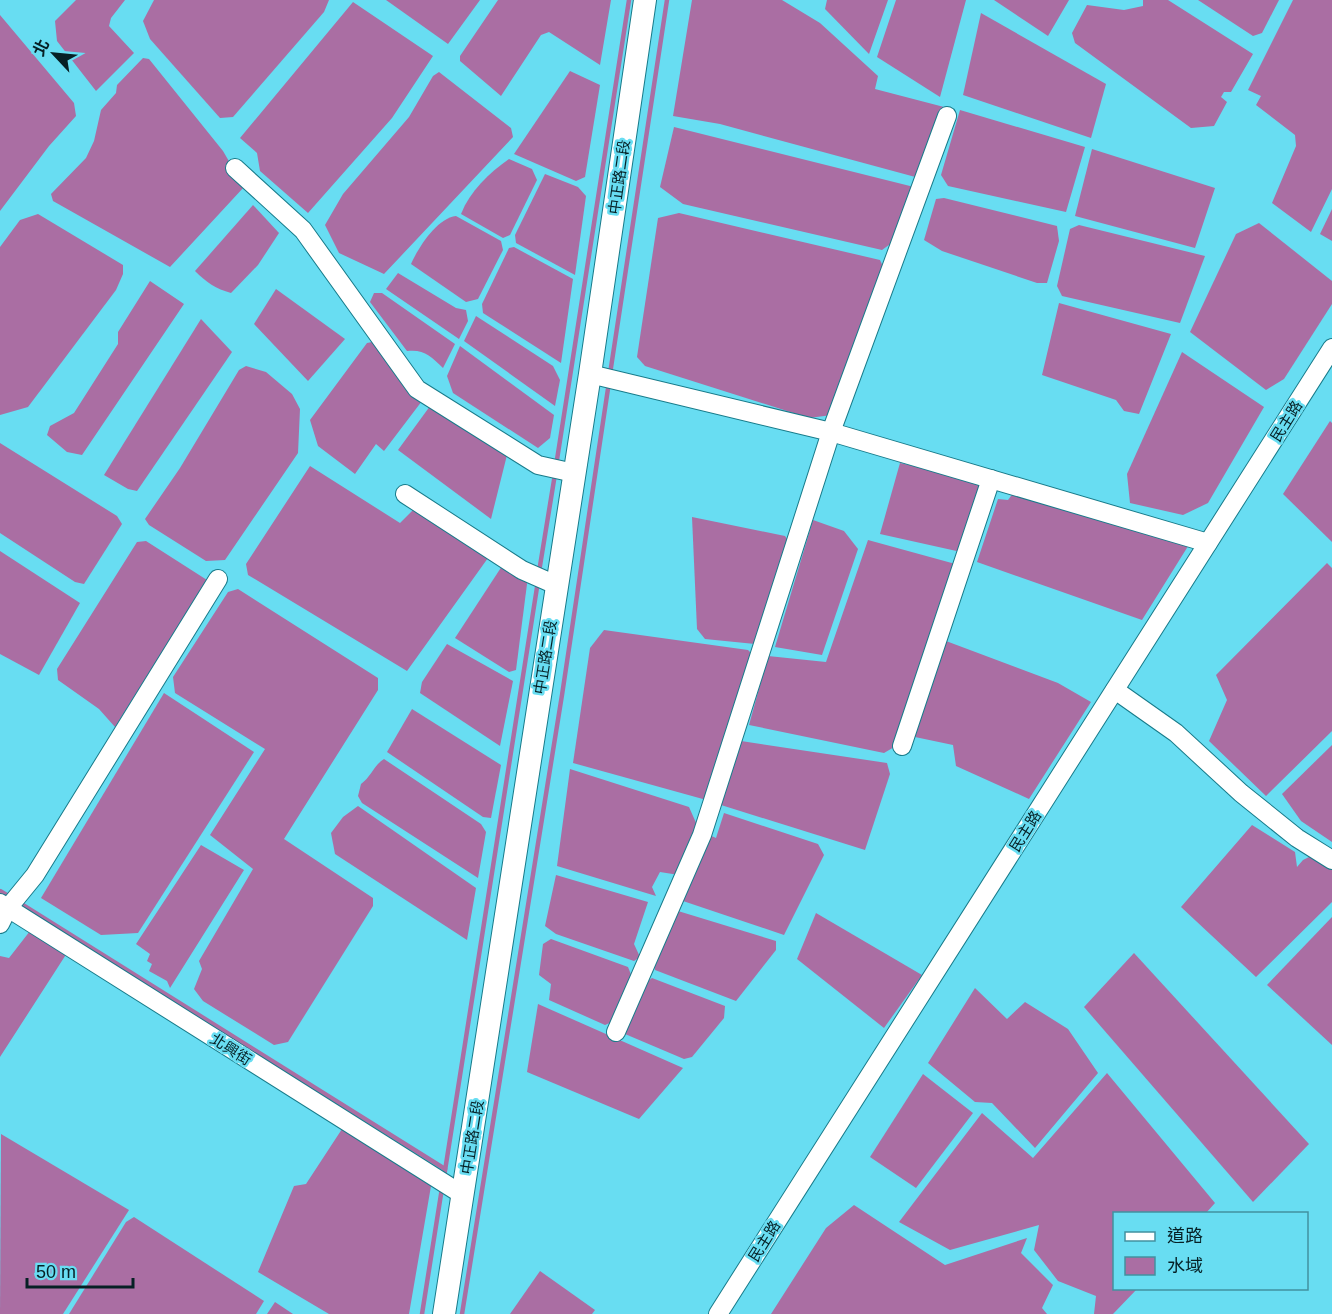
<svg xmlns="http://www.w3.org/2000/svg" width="1332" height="1314" font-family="Arial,'Noto Sans TC',sans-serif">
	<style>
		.water { fill: #aa6ea3 }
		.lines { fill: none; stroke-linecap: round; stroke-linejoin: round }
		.stream { stroke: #aa6ea3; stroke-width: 4.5 }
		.minor-casing { stroke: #187b8a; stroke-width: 20 }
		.major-casing { stroke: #187b8a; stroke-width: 24 }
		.minor { stroke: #fff; stroke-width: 18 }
		.major { stroke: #fff; stroke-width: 22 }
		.labels { text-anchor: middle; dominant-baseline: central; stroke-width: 5; stroke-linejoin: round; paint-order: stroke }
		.street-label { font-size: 15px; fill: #062025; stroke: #68ddf2 }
	</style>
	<rect width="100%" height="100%" fill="#68ddf2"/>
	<g class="water">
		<polygon points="76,0 125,0 111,18 109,26 134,53 96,91 57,41 55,21"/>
		<polygon points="154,0 329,0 324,12 233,117 220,118 150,39 143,21"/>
		<polygon points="386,0 480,0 448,44"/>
		<polygon points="498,0 611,0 600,65 549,32 541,35 501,96 460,61 460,56"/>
		<polygon points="692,0 782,0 820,23 878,76 875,89 944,107 919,178 720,124 673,116"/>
		<polygon points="827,0 888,0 869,54 825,9"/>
		<polygon points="896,0 966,0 940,97 877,57"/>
		<polygon points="994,0 1069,0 1048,36"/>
		<polygon points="1143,0 1168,0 1253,54 1231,92 1224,92 1221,97 1227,102 1214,126 1191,128 1075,43 1072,33 1087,5 1124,10 1143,6"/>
		<polygon points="1198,0 1279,0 1262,33 1253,36"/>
		<polygon points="1293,0 1332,0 1332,189 1311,232 1272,203 1296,146 1295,135 1256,105 1261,96 1248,90"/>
		<polygon points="353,2 433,56 392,118 308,213 260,171 257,153 240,138"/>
		<polygon points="981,13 1106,84 1091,138 963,95"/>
		<polygon points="0,15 74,103 76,116 49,146 0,211"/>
		<polygon points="143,58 149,59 223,151 244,187 170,267 53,201 51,194 86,158 94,141 101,110 116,93 117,85"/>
		<polygon points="570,71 600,85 585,177 576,181 514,154"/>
		<polygon points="439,72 511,128 513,137 384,274 339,253 325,225 343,194 409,117 433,76"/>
		<polygon points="960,110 1085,147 1066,212 948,186 941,175"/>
		<polygon points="674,127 914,187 893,242 882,250 683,204 660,187"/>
		<polygon points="1092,149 1215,188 1195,248 1075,216"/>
		<path d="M509,159L532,169L537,180L510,235L503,238L461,214C470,191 489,173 509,159Z"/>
		<polygon points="545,174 578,187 586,196 575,275 516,243 515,235"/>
		<polygon points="944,198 1057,226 1059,241 1047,283 1037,283 942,251 924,240 936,199"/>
		<path d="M253,205L279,233L258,265L231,293C216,289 206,282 195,271Z"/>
		<polygon points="1332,209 1332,241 1320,234"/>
		<polygon points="679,213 880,260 886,273 832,415 809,418 645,366 637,357 658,218"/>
		<polygon points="38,214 123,265 123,274 116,290 28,407 0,415 0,247 20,220"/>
		<path d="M456,216L501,241L503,250L478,299L466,302L411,264C418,248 437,218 456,216Z"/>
		<polygon points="1259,223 1332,281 1332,304 1284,379 1266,390 1190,332 1236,234"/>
		<polygon points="1079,225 1205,256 1180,323 1062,296 1057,286 1070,229"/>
		<polygon points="514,247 573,279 561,363 483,313 482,304 509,248"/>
		<polygon points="398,273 456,308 466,310 468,321 459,339 386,289"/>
		<polygon points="150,281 184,304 82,455 67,452 47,435 50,426 74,413 118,344 118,332"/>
		<polygon points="276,289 345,339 308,381 254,324"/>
		<path d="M374,293H382L455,344L443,368C431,356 424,349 407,351L370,302Z"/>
		<polygon points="1059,303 1171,334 1139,414 1124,411 1116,400 1042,375"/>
		<polygon points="476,316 553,366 560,380 555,406 464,341"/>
		<polygon points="201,319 232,352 137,491 128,489 104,475"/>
		<polygon points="377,341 425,397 384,451 376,444 355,474 318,446 310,420 367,343"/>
		<polygon points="460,346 554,415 550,438 538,448 453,393 447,376"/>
		<polygon points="1182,352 1264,407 1208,503 1183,515 1130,503 1127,474"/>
		<polygon points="246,366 266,372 292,394 300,409 298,453 225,560 206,561 149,525 145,519 180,468 239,370"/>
		<polygon points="433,402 508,451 491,519 398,450"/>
		<polygon points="1330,421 1332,423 1332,542 1283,494"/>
		<polygon points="0,443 117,516 122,524 84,584 75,582 0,533"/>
		<polygon points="900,463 986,482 961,552 880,534"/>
		<polygon points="310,466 400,523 424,499 493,551 407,671 248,575 246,564"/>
		<polygon points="1014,492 1190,543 1142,620 977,562 998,499 1008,500"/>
		<polygon points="692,517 785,536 790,543 755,644 705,639 697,629"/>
		<polygon points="813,520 844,531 858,549 822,655 775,647"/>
		<polygon points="868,540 959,565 901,743 884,753 749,725 768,656 826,662"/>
		<polygon points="146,541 207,580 115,727 99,709 58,680 57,669 137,542"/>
		<polygon points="0,551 80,603 39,675 0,654"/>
		<polygon points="504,563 526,579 527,584 516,670 509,672 455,638"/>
		<polygon points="1327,563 1332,568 1332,731 1266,796 1209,741 1227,700 1216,675"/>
		<polygon points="238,589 378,678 378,690 284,839 373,898 373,906 288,1042 274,1045 203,1001 194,989 202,969 199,961 253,869 210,835 265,749 175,693 173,677 228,592"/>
		<polygon points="604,630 748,650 754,656 710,801 573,763 590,648"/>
		<polygon points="946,641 1058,683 1091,702 1029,799 956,766 953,745 915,737"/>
		<polygon points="447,644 513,681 500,746 420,693 422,682"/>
		<polygon points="164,693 254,752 138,933 101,935 41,898"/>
		<polygon points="412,709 501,765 491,818 483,817 387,752"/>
		<polygon points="741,741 887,763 890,774 865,850 721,805"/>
		<polygon points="1332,745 1332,842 1301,821 1282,794"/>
		<path d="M384,759L481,824L486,832L478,878L362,803L358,796L361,784C371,777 374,765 384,759Z"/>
		<polygon points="570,769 689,807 697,825 679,875 660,872 652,887 656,896 557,866"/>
		<polygon points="358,806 476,888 467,940 335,854 331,833 343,817"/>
		<polygon points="724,813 818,844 824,855 784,935 683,901 707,834 716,838"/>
		<polygon points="1252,825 1295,852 1297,867 1303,860 1317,853 1332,861 1332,902 1256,977 1181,907"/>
		<polygon points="201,845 244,870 170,988 167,981 149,971 152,964 147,961 150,954 136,944"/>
		<polygon points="556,875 648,902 634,944 640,957 634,961 556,934 545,926"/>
		<polygon points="678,911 776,941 776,950 736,1001 655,970 653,962"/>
		<polygon points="816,913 922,975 884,1028 797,959"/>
		<polygon points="1332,917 1332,1045 1267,985"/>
		<polygon points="30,931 67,953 0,1057 0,956 9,958"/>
		<polygon points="551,939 628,967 632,977 612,1022 605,1025 549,1000 551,984 539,975 543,944"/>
		<polygon points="1134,953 1309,1144 1253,1202 1084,1007"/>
		<polygon points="652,978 725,1006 724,1018 692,1057 684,1059 625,1034 624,1028 644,984"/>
		<polygon points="975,988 1007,1019 1025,1002 1068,1029 1098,1073 1035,1148 992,1103 975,1102 928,1063"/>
		<polygon points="538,1004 683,1068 639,1119 527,1072"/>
		<polygon points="1107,1073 1215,1203 1206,1213 1114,1214 1114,1288 1137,1289 1113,1314 1094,1314 1096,1296 1058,1281 1034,1250 1039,1225 950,1250 899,1222 982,1113 1033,1158"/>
		<polygon points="923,1074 973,1113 916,1188 870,1157"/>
		<polygon points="342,1129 431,1186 409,1314 329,1314 258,1272 294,1186 306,1184"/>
		<polygon points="1,1134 129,1210 63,1314 0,1314"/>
		<polygon points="854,1205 945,1265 1027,1238 1021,1253 1053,1285 1042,1308 1047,1314 771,1314 826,1228"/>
		<polygon points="134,1217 264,1301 256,1314 69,1314 126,1222"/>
		<polygon points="540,1271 595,1310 592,1314 510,1314"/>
		<polygon points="275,1302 293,1314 267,1314"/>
	</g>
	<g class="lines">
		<g class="stream">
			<polyline points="610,374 667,0"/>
			<polyline points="556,466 629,0"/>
			<polyline points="539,572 555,474"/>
			<polyline points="0,891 10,897"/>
			<polyline points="18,902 445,1169"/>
			<polyline points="444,1177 538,581"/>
			<polyline points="422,1314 442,1188"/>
			<polyline points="462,1314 562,695 609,382"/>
		</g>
		<defs>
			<g id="minor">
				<polyline points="235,168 303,230 417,389 538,465 574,473"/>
				<polyline points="590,374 831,432 1208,543"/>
				<polyline points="405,494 522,570 556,585"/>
				<polyline points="1115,690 1176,733 1241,793 1297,838 1332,860"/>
				<polyline points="902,746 991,479"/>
				<polyline points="0,903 463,1195"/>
				<polyline points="0,924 8,908 35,875 218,579"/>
				<polyline points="616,1032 702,835 831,432 947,116"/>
				<polyline points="718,1314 1332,348"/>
			</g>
			<polyline id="major" points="444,1314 590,374 645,0"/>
		</defs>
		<use href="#minor" class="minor-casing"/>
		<use href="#major" class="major-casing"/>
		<use href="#minor" class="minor"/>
		<use href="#major" class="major"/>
	</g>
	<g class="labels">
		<g class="street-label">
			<text transform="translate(619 177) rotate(-82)">中正路二段</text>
			<text transform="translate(1286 421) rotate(-58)">民主路</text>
			<text transform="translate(545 657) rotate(-81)">中正路二段</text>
			<text transform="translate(1025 831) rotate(-58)">民主路</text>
			<text transform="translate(231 1049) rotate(32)">北興街</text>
			<text transform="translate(472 1137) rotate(-81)">中正路二段</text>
			<text transform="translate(764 1241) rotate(-58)">民主路</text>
		</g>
	</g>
	<rect x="1113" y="1212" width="195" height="78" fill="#68ddf2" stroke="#4191a0" stroke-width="1.5"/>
	<rect x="1125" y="1232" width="30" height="9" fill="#ffffff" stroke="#4191a0" stroke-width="1.5"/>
	<text x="1167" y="1242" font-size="18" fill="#062025">道路</text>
	<rect x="1125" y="1257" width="30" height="18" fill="#aa6ea3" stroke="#4191a0" stroke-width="1.5"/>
	<text x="1167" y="1272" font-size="18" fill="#062025">水域</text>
	<g transform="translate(54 54) rotate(296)" stroke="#68ddf2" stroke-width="4.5" paint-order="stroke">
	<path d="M0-4.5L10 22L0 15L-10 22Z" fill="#062025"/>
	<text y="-9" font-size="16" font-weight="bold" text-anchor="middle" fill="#062025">北</text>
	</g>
	<path d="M27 1278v9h106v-9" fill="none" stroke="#062025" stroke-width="3"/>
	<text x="36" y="1278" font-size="18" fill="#062025" stroke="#68ddf2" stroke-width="4.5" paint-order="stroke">50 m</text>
</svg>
